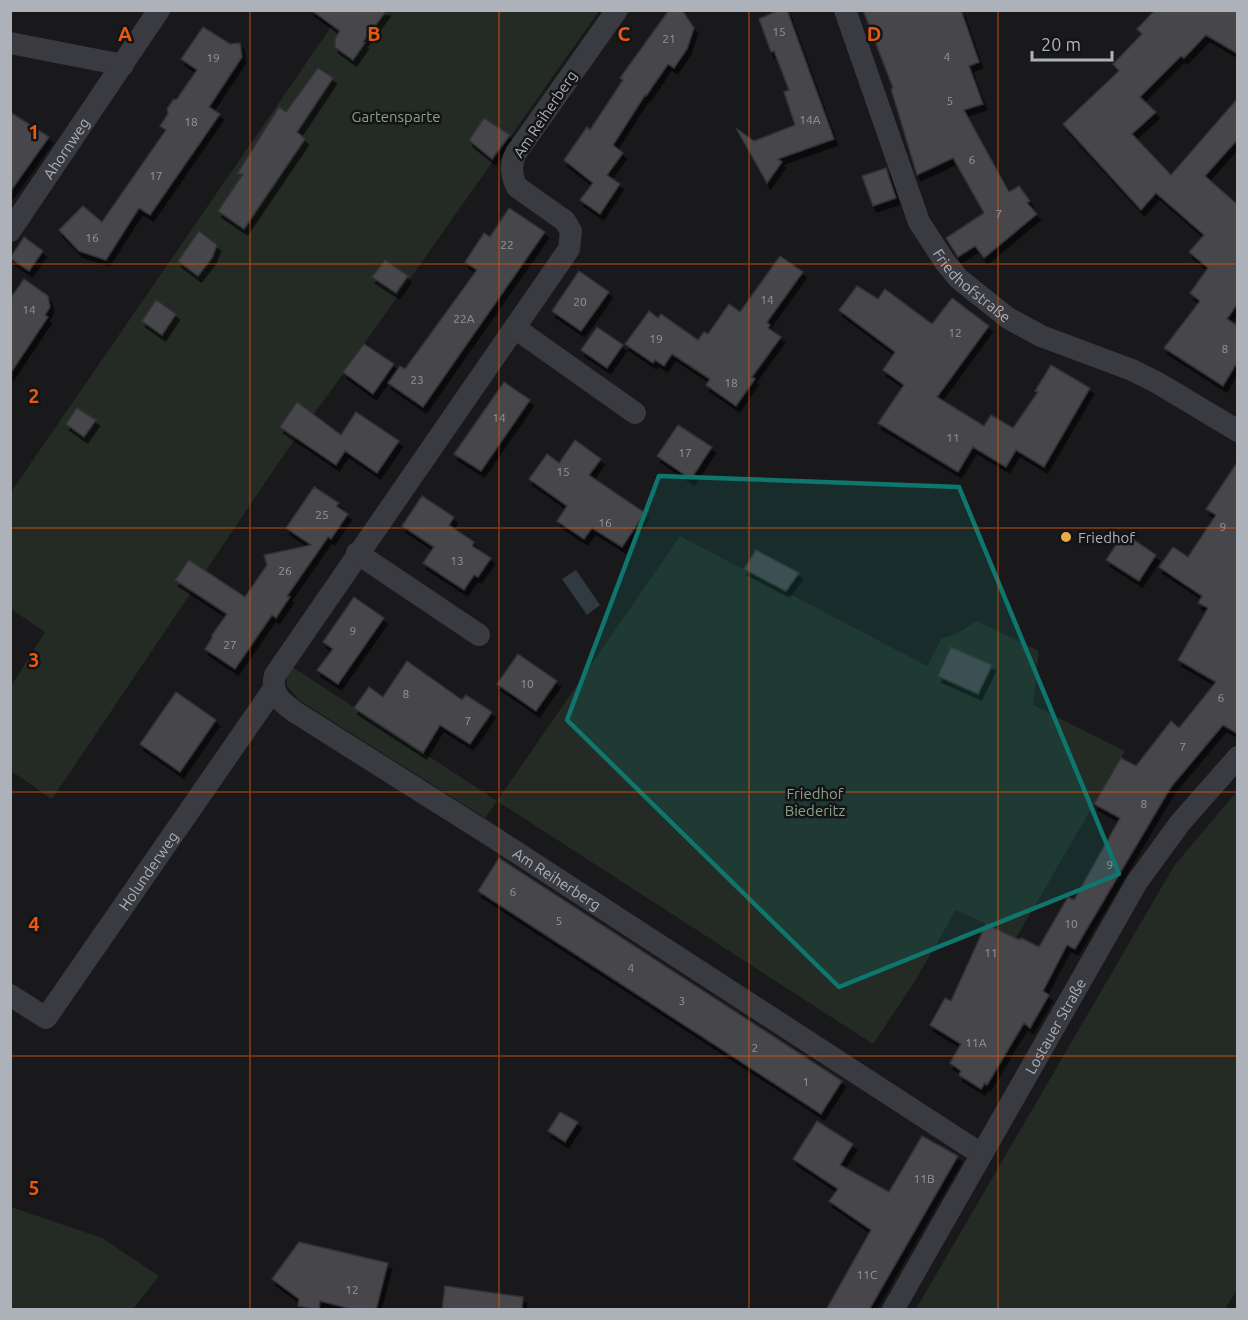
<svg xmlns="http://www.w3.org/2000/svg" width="1248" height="1320" font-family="Ubuntu,sans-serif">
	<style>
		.green { fill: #232b24 }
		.water { fill: #313a40 }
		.building { fill: #46474b; stroke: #333337; stroke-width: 1.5; filter: url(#shadow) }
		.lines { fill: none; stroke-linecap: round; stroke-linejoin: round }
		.minor { stroke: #3a3b40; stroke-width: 22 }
		.marked { fill: #0f766e; fill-opacity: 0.2; stroke: #0f766e; stroke-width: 4.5; stroke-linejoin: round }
		.grid { fill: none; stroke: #e8590c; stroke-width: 1.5; stroke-opacity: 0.55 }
		.poi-dot { fill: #e7ad45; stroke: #141416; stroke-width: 2 }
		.labels { text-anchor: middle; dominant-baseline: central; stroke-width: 5; stroke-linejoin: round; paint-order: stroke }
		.number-label { font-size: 12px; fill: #92969e }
		.street-label { font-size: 15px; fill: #acb1ba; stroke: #141416 }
		.park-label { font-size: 15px; fill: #85a386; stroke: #141416 }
		.poi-label { font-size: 15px; fill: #acb1ba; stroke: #141416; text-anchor: start }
		.grid-label { font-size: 20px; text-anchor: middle; font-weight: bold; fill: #e8590c; stroke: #141416; stroke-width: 5; stroke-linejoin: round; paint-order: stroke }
	</style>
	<defs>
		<filter id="shadow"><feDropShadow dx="3.5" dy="6" stdDeviation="0" flood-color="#0009"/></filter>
	</defs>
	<rect width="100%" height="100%" fill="#19191b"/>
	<g class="green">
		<polygon points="342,11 599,11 335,385 281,459 52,799 11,771 10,688 45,632 11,609 11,492"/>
		<polygon points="680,536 927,666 941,639 958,633 977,621 1039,651 1033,705 1125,751 1016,938 956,910 915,981 873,1044 497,801 485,818 299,700 287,686 286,672 291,666 497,801"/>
		<polygon points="1237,791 1237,1290 1225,1309 916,1309 1174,866"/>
		<polygon points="11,1207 102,1238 159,1276 133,1309 11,1309"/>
	</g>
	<polygon class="water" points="576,570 600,605 587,615 562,579"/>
	<g class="building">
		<polygon points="311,10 387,10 363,42 365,43 353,60 335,47 335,39 340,31"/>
		<polygon points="669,10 682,10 694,28 687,49 674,68 668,64 646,96 645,95 613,145 623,153 607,175 620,184 600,214 580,200 593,183 564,160 587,127 590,130 623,80 620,78"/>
		<polygon points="779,10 787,10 834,139 778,159 782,162 767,183 736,128 754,141 795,125 784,92 789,90 774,51 771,52 759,19"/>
		<polygon points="863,10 961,10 979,62 969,66 983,104 964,110 1009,192 1019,186 1030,201 1027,203 1037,214 984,258 975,246 958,257 946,238 984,213 953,158 917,175 891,89 893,88"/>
		<polygon points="1155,10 1238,10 1238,54 1206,35 1184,58 1181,56 1140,97 1156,112 1132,134 1171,175 1238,98 1238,139 1205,176 1238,205 1238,303 1227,319 1238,326 1238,361 1223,386 1164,348 1200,301 1190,293 1208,268 1189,252 1204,235 1156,193 1141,210 1063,124 1119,71 1113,64 1142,34 1137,29"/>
		<polygon points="203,27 230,44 240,43 242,57 209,107 220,114 150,215 139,208 106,260 79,251 59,230 83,206 102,222 166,130 160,126 168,114 167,109 173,100 177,99 197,70 181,59"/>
		<polygon points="318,68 333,78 297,132 305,139 244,229 218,211 243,174 237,174 279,107 286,112"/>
		<polygon points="10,112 49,137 10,192"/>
		<polygon points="484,118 510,135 492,159 469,140"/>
		<polygon points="886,168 896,198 873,206 862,176"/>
		<polygon points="509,208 545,232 423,407 388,383 400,366 405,369 477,270 465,262 484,233 490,237"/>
		<polygon points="199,231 217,245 212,258 198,276 178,261"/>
		<polygon points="24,237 43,251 29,271 10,258"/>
		<polygon points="780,256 803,272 767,322 770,325 768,328 781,337 752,377 755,379 736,406 706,385 710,379 672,354 664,366 655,360 653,363 625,344 649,311 658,318 661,314 698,340 704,332 708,334 729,304 740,312"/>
		<polygon points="385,260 408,276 396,293 372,277"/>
		<polygon points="579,271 609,292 581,331 552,311"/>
		<polygon points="24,279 48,296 50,307 45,315 48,317 10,374 10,299"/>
		<polygon points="857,286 878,299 885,289 932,324 952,298 989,326 937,397 984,426 991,415 1013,428 1038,392 1035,391 1051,365 1090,388 1044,467 1016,450 1006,467 973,447 958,472 878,423 904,385 883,370 895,352 839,310"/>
		<polygon points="156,300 176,314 162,335 142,321"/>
		<polygon points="597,327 623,345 607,368 581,350"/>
		<polygon points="364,344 394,364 373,394 343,372"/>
		<polygon points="504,382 530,400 481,471 454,454"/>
		<polygon points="297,402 341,435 356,412 399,441 377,473 345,451 336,465 280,427"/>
		<polygon points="77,408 96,420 84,437 66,424"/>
		<polygon points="678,425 712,447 691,479 657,456"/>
		<polygon points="575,440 601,459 589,475 645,513 622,547 592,528 584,539 557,521 567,506 529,479 547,454 559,463"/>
		<polygon points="1238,461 1238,734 1223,725 1171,787 1075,949 1067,945 1043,991 1049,995 1030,1028 1024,1023 987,1085 985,1083 981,1089 959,1075 961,1071 950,1063 961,1044 930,1025 945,998 951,1001 986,924 1020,940 1021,938 1039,947 1068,897 1074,900 1120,818 1094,804 1121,758 1136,766 1171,721 1179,728 1216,682 1178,660 1208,608 1198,603 1202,596 1159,567 1173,547 1188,557 1216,515 1206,509"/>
		<polygon points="314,487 339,503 336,506 348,514 331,539 328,537 287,596 290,597 276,618 272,615 235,669 205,649 212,638 212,635 227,614 175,580 189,560 245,597 267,565 264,555 311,545 286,528"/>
		<polygon points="422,496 454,517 449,525 474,542 472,546 491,558 478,577 474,575 464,590 423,563 434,547 402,526"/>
		<polygon points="1124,533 1156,555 1139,581 1106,560"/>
		<polygon points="756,550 799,573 786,591 744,569"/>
		<polygon points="354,597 384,618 338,684 317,670 333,649 323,642"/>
		<polygon points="951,647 992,665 978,694 938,676"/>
		<polygon points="518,654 557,681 536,711 497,684"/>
		<polygon points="407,661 462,700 466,695 492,712 470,744 440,725 423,753 354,708 369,687 383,697"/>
		<polygon points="176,692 216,720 180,772 140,744"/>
		<polygon points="499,858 842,1081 821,1114 478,891"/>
		<polygon points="560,1112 578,1122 565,1142 548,1131"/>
		<polygon points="817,1121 853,1144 840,1165 889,1192 922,1136 958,1156 869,1310 826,1310 871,1230 829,1201 838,1189 793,1159"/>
		<polygon points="299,1242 388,1263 376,1310 355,1310 320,1301 319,1310 298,1306 299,1299 272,1279"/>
		<polygon points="445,1286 523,1297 522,1310 442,1310"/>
	</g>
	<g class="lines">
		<g class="minor">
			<path id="s1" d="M617,10L516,153C510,164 511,175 517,187L565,221L571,231L569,249L275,675C270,693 281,702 295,712L493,837L981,1154"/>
			<path id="s2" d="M845,10L919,222L945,262L959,279L1008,318L1041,336L1132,370L1158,383L1238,431"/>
			<polyline points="10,43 123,65"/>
			<path id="s3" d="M10,231L159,10"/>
			<polyline points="515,328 635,413"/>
			<polyline points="357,553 479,635"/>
			<path id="s4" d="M10,995L46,1018L273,690"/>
			<path id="s5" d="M893,1310L1137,882L1180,823L1238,757"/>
		</g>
	</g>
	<path class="marked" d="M659,476L959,487L1119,874L839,987L567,720Z"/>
	<path class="grid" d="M250,10V1310M499,10V1310M749,10V1310M998,10V1310M10,264H1238M10,528H1238M10,792H1238M10,1056H1238"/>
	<circle class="poi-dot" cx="1066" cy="537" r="6"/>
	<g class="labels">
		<g class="number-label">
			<text x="779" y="31">15</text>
			<text x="669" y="38">21</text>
			<text x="947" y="56">4</text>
			<text x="213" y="57">19</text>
			<text x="950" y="100">5</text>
			<text x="810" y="119">14A</text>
			<text x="191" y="121">18</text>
			<text x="972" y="159">6</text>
			<text x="156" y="175">17</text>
			<text x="999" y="213">7</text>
			<text x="92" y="237">16</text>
			<text x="507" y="244">22</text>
			<text x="767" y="299">14</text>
			<text x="580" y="301">20</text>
			<text x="29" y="309">14</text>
			<text x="464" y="318">22A</text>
			<text x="955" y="332">12</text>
			<text x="656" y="338">19</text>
			<text x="1225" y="348">8</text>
			<text x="417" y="379">23</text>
			<text x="731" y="382">18</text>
			<text x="499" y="417">14</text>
			<text x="953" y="437">11</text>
			<text x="685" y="452">17</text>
			<text x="563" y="471">15</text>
			<text x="322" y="514">25</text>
			<text x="605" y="522">16</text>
			<text x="1223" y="526">9</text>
			<text x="457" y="560">13</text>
			<text x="285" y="570">26</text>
			<text x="353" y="630">9</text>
			<text x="230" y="644">27</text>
			<text x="527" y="683">10</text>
			<text x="406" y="693">8</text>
			<text x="1221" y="697">6</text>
			<text x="468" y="720">7</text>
			<text x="1183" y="746">7</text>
			<text x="1144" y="803">8</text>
			<text x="1110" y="864">9</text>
			<text x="513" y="891">6</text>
			<text x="559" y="920">5</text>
			<text x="1071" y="923">10</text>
			<text x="991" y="952">11</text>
			<text x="631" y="967">4</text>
			<text x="682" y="1000">3</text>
			<text x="976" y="1042">11A</text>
			<text x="755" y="1047">2</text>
			<text x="806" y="1081">1</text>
			<text x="924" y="1178">11B</text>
			<text x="867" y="1274">11C</text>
			<text x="352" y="1289">12</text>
		</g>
		<g class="street-label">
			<text transform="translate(545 114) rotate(-56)">Am Reiherberg</text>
			<text stroke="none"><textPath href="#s3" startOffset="100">Ahornweg</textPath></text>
			<text stroke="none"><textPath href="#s2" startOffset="308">Friedhofstraße</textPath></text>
			<text stroke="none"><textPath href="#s4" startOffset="222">Holunderweg</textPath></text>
			<text stroke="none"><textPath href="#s1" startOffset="1173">Am Reiherberg</textPath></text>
			<text stroke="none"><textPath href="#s5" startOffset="327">Lostauer Straße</textPath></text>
		</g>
		<g class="park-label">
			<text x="396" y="116">Gartensparte</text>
			<text x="815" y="793">Friedhof<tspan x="815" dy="17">Biederitz</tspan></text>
		</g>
		<g class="poi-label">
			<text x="1078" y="537">Friedhof</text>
		</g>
	</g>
	<g class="grid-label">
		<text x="125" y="41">A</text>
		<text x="374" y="41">B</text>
		<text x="624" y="41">C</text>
		<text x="874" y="41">D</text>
		<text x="34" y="139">1</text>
		<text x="34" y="403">2</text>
		<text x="34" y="667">3</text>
		<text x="34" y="931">4</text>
		<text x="34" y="1195">5</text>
	</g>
	<rect width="1248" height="1320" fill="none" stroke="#acb1ba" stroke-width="24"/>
	<path d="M1032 51v9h80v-9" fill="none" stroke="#acb1ba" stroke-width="3"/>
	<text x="1041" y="51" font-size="18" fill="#acb1ba" stroke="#141416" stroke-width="4.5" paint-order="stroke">20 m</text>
</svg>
